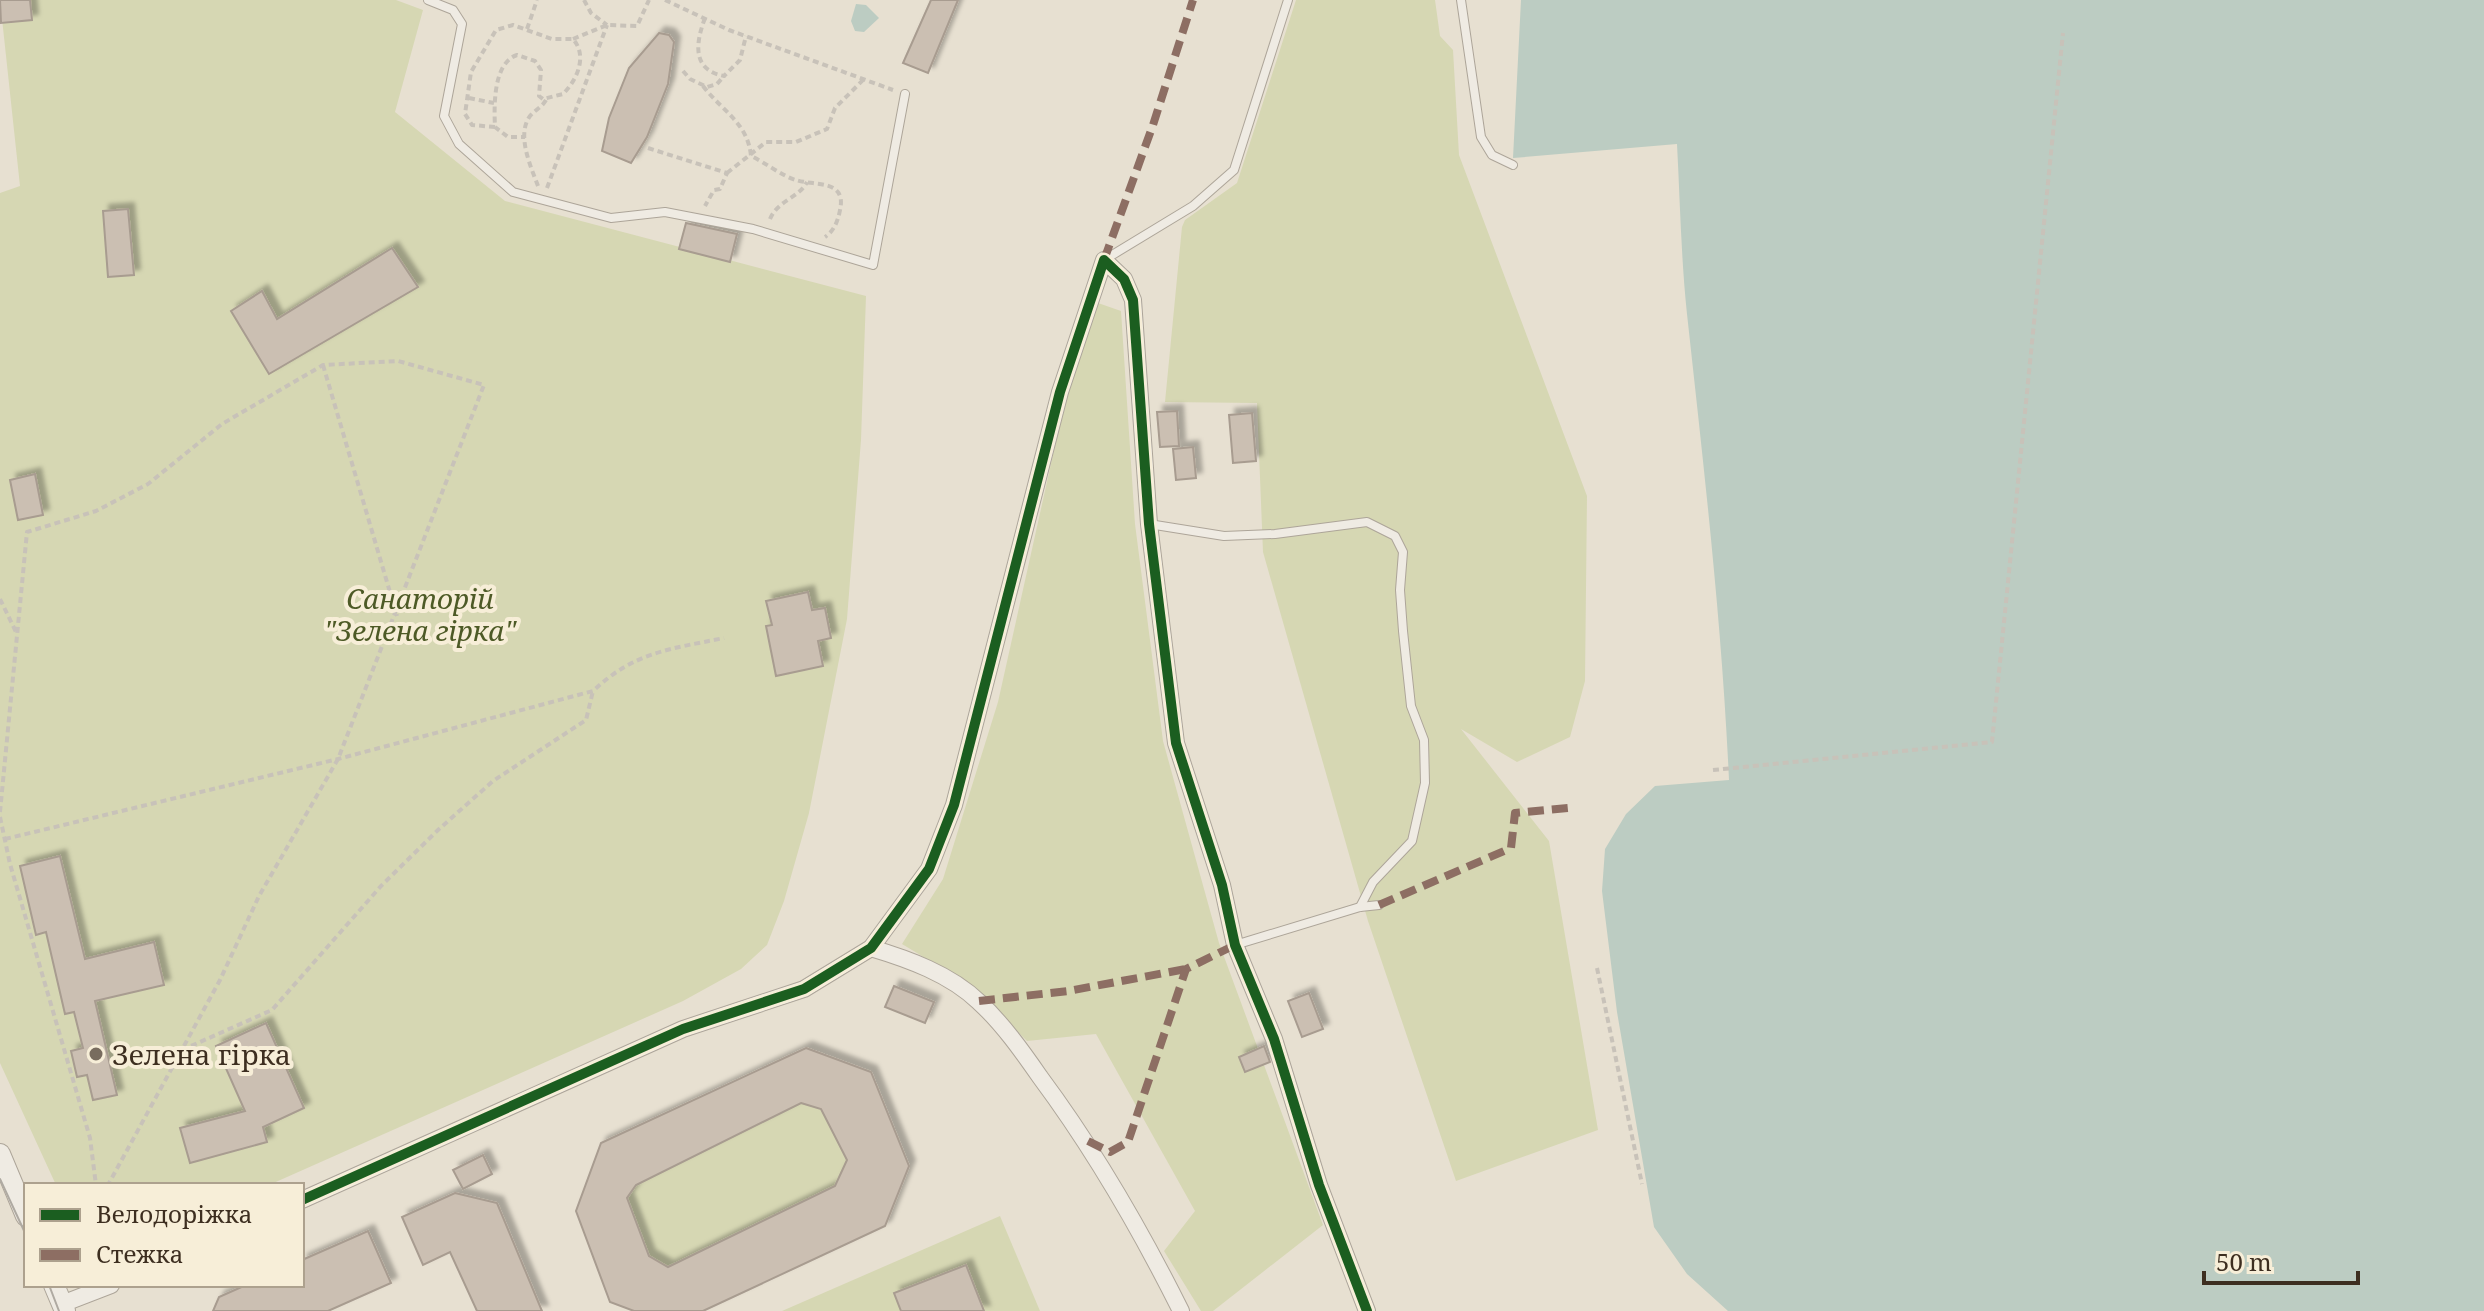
<svg xmlns="http://www.w3.org/2000/svg" width="2484" height="1311" font-family="'Noto Serif',serif">
	<style>
		.green { fill: #d6d7b3 }
		.water { fill: #bcccc2 }
		.building { fill: #cbbfb2; stroke: #a89c90; stroke-width: 2; fill-rule: evenodd; filter: url(#shadow) }
		.lines { fill: none; stroke-linecap: round; stroke-linejoin: round }
		.service-casing { stroke: #ada599; stroke-width: 10 }
		.minor-casing { stroke: #ada599; stroke-width: 18 }
		.tertiary-casing { stroke: #ada599; stroke-width: 22 }
		.path { stroke: #c8c2b9; stroke-width: 4; stroke-dasharray: 6 4; stroke-linecap: butt }
		.service { stroke: #efebe3; stroke-width: 8 }
		.minor { stroke: #efebe3; stroke-width: 16 }
		.tertiary { stroke: #efebe3; stroke-width: 20 }
		.tram { stroke: #afaaa2; stroke-width: 2 }
		.quiet { stroke: #8d6e63; stroke-width: 8; stroke-dasharray: 16 8; stroke-linecap: butt }
		.cycleway-casing { stroke: #f7eed8; stroke-width: 15 }
		.cycleway { stroke: #1b5e20; stroke-width: 10 }
		.poi-dot { fill: #786c5e; stroke: #f7eed8; stroke-width: 3 }
		.labels { text-anchor: middle; dominant-baseline: central; stroke-width: 8; stroke-linejoin: round; paint-order: stroke }
		.park-label { font-size: 28px; font-style: italic; fill: #4d5a26; stroke: #f7eed8 }
		.poi-label { font-size: 28px; fill: #3d2e20; stroke: #f7eed8; text-anchor: start }
	</style>
	<defs>
		<filter id="shadow"><feDropShadow dx="6" dy="-6" stdDeviation="2" flood-color="#0004"/></filter>
	</defs>
	<rect width="100%" height="100%" fill="#e7e0d1"/>
	<g class="green">
		<polygon points="0,0 396,0 423,10 395,112 505,201 866,296 861,440 847,619 809,813 784,901 767,945 741,969 683,1001 269,1185 56,1185 0,1063 0,193 20,186"/>
		<polygon points="1296,0 1435,0 1440,36 1453,50 1459,155 1587,496 1585,681 1570,737 1517,762 1461,729 1549,841 1598,1130 1456,1181 1368,921 1263,552 1257,403 1165,402 1182,227 1185,220 1237,183"/>
		<polygon points="1098,303 1121,311 1135,524 1163,741 1219,943 1323,1225 1213,1311 1201,1311 1164,1251 1195,1211 1096,1034 1027,1041 970,985 902,944 943,879 998,702 1073,365"/>
		<polygon points="801,1103 821,1109 847,1160 835,1186 668,1267 649,1256 627,1198 636,1185"/>
		<polygon points="1000,1216 1040,1311 782,1311"/>
	</g>
	<g class="water">
		<path d="M1521,0H2484V1311H1728L1687,1274L1654,1227L1617,1012L1602,891L1605,849L1626,814L1655,786L1729,780C1722,624 1704,469 1687,314C1681,257 1680,200 1677,144L1513,158Z"/>
		<polygon points="856,4 866,5 879,18 864,32 855,31 851,21"/>
	</g>
	<g class="building">
		<polygon points="0,0 30,0 32,20 1,23"/>
		<polygon points="931,0 958,0 928,73 903,63"/>
		<polygon points="659,33 669,35 674,42 668,84 647,137 631,163 602,151 609,118 629,68"/>
		<polygon points="128,209 134,275 108,277 103,211"/>
		<polygon points="686,223 737,234 730,262 679,249"/>
		<polygon points="392,248 418,287 269,374 231,311 262,291 277,319"/>
		<polygon points="1177,411 1179,446 1160,447 1157,412"/>
		<polygon points="1252,413 1256,461 1233,463 1229,415"/>
		<polygon points="1193,447 1196,478 1176,480 1173,449"/>
		<polygon points="35,474 43,515 18,520 10,480"/>
		<polygon points="808,592 812,610 825,608 831,638 818,641 823,666 776,676 766,626 772,625 766,601"/>
		<polygon points="60,856 85,959 154,942 164,985 95,1001 117,1095 93,1100 87,1075 77,1077 71,1051 83,1048 74,1012 65,1014 46,932 36,935 20,866"/>
		<polygon points="894,986 934,1002 925,1023 885,1007"/>
		<polygon points="1309,993 1323,1029 1302,1037 1288,1001"/>
		<polygon points="266,1023 304,1108 263,1127 267,1142 190,1163 180,1128 245,1111 216,1046"/>
		<polygon points="1264,1046 1270,1062 1245,1072 1239,1057"/>
		<path d="M806,1048L871,1072L909,1166L885,1226L703,1311H634L610,1302L576,1211L601,1143ZM801,1103L821,1109L847,1160L835,1186L668,1267L649,1256L627,1198L636,1185Z"/>
		<polygon points="483,1155 492,1174 463,1189 453,1170"/>
		<polygon points="455,1193 497,1203 542,1311 477,1311 450,1252 423,1265 402,1217"/>
		<polygon points="368,1231 391,1283 328,1311 213,1311 219,1297 246,1285 302,1285 302,1260"/>
		<polygon points="966,1265 984,1311 901,1311 894,1293"/>
	</g>
	<g class="lines">
		<defs>
			<g id="service">
				<polyline points="428,0 453,10 462,24 444,116 459,144 513,192 611,218 665,212 753,229 873,265 905,94"/>
				<polyline points="1461,0 1481,137 1492,155 1513,165"/>
				<polyline points="1104,260 1193,206 1234,170 1288,0"/>
				<polyline points="1149,524 1224,536 1275,534 1367,522 1395,536 1403,552 1400,590 1403,631 1411,706 1424,740 1425,783 1412,841 1373,882 1360,907"/>
				<polyline points="1235,945 1360,907 1379,905"/>
			</g>
			<g id="minor">
				<path d="M871,948C908,959 950,974 979,1002C1002,1023 1022,1051 1040,1077C1095,1151 1140,1229 1181,1311"/>
				<polyline points="302,1200 683,1029 804,989 871,948 929,869 954,805 1060,392 1104,260 1124,279 1133,300 1149,524 1176,743 1222,885 1235,945 1274,1039 1319,1185 1367,1311"/>
				<polyline points="62,1304 111,1285"/>
			</g>
			<g id="tertiary">
				<polyline points="0,1154 26,1216"/>
				<polyline points="54,1285 65,1311"/>
			</g>
		</defs>
		<use href="#service" class="service-casing"/>
		<use href="#minor" class="minor-casing"/>
		<use href="#tertiary" class="tertiary-casing"/>
		<g class="path">
			<polyline points="584,0 591,13 607,25"/>
			<polyline points="665,0 729,30 893,90"/>
			<path d="M705,18C696,42 691,70 724,76L740,60L746,36"/>
			<polyline points="527,29 537,0"/>
			<polyline points="573,39 607,25 637,26 649,0"/>
			<polyline points="683,71 690,79 707,87 717,84 724,76"/>
			<path d="M703,86C722,111 748,123 751,156C764,162 784,177 796,180C814,186 847,179 840,210C838,221 834,231 825,237"/>
			<polyline points="469,98 494,103"/>
			<path d="M495,127L472,125L465,114L471,72L496,30L513,25L552,39H573C588,56 577,80 563,94L543,99L539,96L541,70L535,61L517,55C493,63 494,106 495,127L508,137H525"/>
			<polyline points="648,148 727,173 720,189 714,190 705,206"/>
			<polyline points="727,173 766,142 796,142 827,129 835,108 864,79"/>
			<path d="M538,186C531,167 516,135 530,116C536,109 543,107 547,98"/>
			<polyline points="547,188 607,25"/>
			<path d="M770,219C778,200 799,198 807,182"/>
			<polyline points="323,365 397,616"/>
			<polyline points="0,599 16,632"/>
			<polyline points="1713,770 1992,742 2063,33"/>
			<polyline points="0,812 27,532 96,511 148,484 222,424 323,365 398,361 484,385 338,759 259,896 220,980 108,1185"/>
			<polyline points="0,817 10,864 90,1138 96,1185"/>
			<path d="M5,839L338,759L593,691C634,652 670,649 724,638"/>
			<polyline points="1597,968 1642,1184"/>
			<polyline points="182,1050 272,1010 381,886 438,830 493,781 586,720 593,691"/>
		</g>
		<use href="#service" class="service"/>
		<use href="#minor" class="minor"/>
		<use href="#tertiary" class="tertiary"/>
		<g class="tram">
			<polyline points="0,1179 26,1235"/>
			<polyline points="49,1285 59,1311"/>
		</g>
		<g class="quiet">
			<polyline points="1104,260 1153,125 1193,0"/>
			<polyline points="1379,905 1511,848 1515,813 1568,808"/>
			<polyline points="979,1001 1068,991 1186,969"/>
			<polyline points="1088,1141 1110,1152 1128,1142 1186,969 1235,945"/>
		</g>
		<defs>
			<polyline id="cycleway" points="302,1200 683,1029 804,989 871,948 929,869 954,805 1060,392 1104,260 1124,279 1133,300 1149,524 1176,743 1222,885 1235,945 1274,1039 1319,1185 1367,1311"/>
		</defs>
		<use href="#cycleway" class="cycleway-casing"/>
		<use href="#cycleway" class="cycleway"/>
	</g>
	<circle class="poi-dot" cx="96" cy="1054" r="8"/>
	<g class="labels">
		<g class="park-label">
			<text x="420" y="598">Санаторій<tspan x="420" dy="32">"Зелена гірка"</tspan></text>
		</g>
		<g class="poi-label">
			<text x="112" y="1054">Зелена гірка</text>
		</g>
	</g>
	<rect x="24" y="1183" width="280" height="104" fill="#f7eed8" stroke="#ada18e" stroke-width="2"/>
	<rect x="40" y="1209" width="40" height="12" fill="#1b5e20" stroke="#ada18e" stroke-width="2"/>
	<text x="96" y="1223" font-size="24" fill="#3d2e20">Велодоріжка</text>
	<rect x="40" y="1249" width="40" height="12" fill="#8d6e63" stroke="#ada18e" stroke-width="2"/>
	<text x="96" y="1263" font-size="24" fill="#3d2e20">Стежка</text>
	<path d="M2204 1271v12h154v-12" fill="none" stroke="#3d2e20" stroke-width="4"/>
	<text x="2216" y="1271" font-size="24" fill="#3d2e20" stroke="#f7eed8" stroke-width="6" paint-order="stroke">50 m</text>
</svg>
